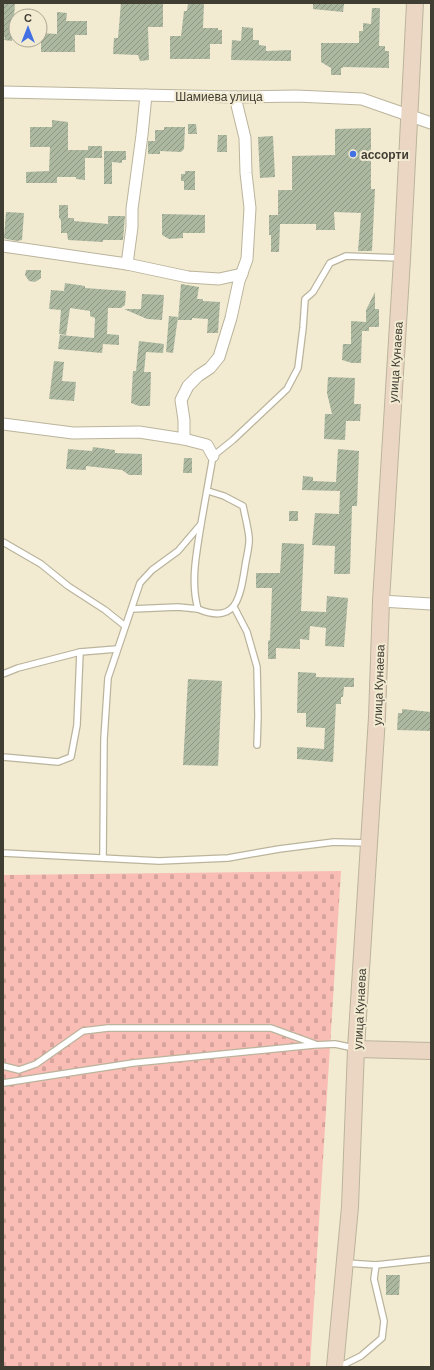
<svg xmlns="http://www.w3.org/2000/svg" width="434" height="1370" font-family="Barlow,sans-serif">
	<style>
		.cemetery { fill: url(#cemetery-stones) }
		.building { fill: url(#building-hatch) }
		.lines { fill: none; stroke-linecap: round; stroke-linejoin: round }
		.lane-casing { stroke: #bbb49c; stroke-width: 8 }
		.street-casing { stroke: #bbb49c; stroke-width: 13 }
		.secondary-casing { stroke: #bbb49c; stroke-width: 18 }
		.lane { stroke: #fff; stroke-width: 5.5 }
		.street { stroke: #fff; stroke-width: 11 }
		.secondary { stroke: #ebd6c3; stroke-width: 16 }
		.poi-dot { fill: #4371e3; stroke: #f2ebd2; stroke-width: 1.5 }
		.labels { text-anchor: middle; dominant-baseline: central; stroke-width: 4; stroke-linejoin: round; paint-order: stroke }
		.street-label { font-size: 12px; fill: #403d33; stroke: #f2ebd2 }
		.poi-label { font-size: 12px; font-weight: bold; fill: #403d33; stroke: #f2ebd2; text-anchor: start }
	</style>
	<defs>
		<pattern id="cemetery-stones" width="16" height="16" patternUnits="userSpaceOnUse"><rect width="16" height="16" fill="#f9bdb6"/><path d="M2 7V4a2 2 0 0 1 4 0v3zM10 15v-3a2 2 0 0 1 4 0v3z" fill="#d6a39d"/></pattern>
		<pattern id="building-hatch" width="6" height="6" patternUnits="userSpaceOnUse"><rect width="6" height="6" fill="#adb8a1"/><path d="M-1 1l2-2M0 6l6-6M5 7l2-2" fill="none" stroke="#8e9784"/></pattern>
	</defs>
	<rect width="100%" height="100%" fill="#f2ebd2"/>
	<polygon class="cemetery" points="341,871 310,1367 3,1367 3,875"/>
	<g class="building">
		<polygon points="3,3 15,4 14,18 16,18 16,32 13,37 12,41 4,40 5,37 3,37"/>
		<polygon points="121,3 163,3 163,27 148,27 149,60 140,61 138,55 113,54 114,38 118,38"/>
		<polygon points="188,3 204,3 203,28 218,28 218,30 222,30 222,44 210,44 210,59 170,59 170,36 181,36 184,11 187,11"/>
		<polygon points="313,3 344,4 343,12 313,9"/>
		<polygon points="372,8 380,8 379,46 385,46 385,51 389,51 389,68 343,67 343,68 341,68 341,75 331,75 331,68 321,62 321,43 359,43 359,31 363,31 363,23 371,24"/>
		<polygon points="57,12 67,13 66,21 87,21 87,35 75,35 75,52 41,52 41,33 57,34"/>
		<polygon points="242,27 253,28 253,40 259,40 259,45 266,46 266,51 291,50 291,61 231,60 232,40 241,41"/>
		<polygon points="52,120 68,122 68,150 88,150 88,146 102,146 102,158 85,158 85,180 76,179 76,177 57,177 57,183 26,183 26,172 49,171 50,147 30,147 30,127 52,127"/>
		<polygon points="188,124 196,124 197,134 188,134"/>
		<polygon points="164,127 185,127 184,149 181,152 160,151 160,154 148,154 148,141 155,141 155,130 164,130"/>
		<polygon points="371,128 371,189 375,189 372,251 358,251 361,213 334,212 335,230 316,230 316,224 280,224 279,252 271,252 271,235 269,235 269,215 278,215 278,190 292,190 292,156 335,155 335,129"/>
		<polygon points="218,135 227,135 227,152 217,152"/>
		<polygon points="273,136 275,177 260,178 258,137"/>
		<polygon points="104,151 126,151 126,160 122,160 122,163 112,162 112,184 104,184"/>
		<polygon points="185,171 195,171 195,190 184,190 184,181 181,181 181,174 185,174"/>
		<polygon points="59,205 68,205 68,218 74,218 74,221 108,224 108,216 125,216 123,240 103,240 103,242 68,240 67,233 61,233 61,220 59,218"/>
		<polygon points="6,212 24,213 22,240 17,241 6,239 4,238"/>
		<polygon points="162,214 205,215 205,233 183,233 183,238 169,239 162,235"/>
		<polygon points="26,270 41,270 41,278 35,282 29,281 25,275"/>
		<polygon points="65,283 85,286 85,288 126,291 125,305 121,308 108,308 107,334 119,335 119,345 103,344 102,353 58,349 60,335 94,338 95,318 90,316 90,311 70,308 66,335 59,334 61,310 49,309 51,290 64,291"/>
		<polygon points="181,284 199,287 197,299 203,299 203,301 220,302 218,333 207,333 208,319 192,318 192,320 178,320"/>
		<polygon points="375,292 375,309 379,309 379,327 369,327 369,331 362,331 361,363 352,363 342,360 343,344 351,344 351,321 366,322 366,310"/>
		<polygon points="142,294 164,295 162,320 147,319 124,309 141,309"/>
		<polygon points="169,316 178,317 173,353 166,352"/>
		<polygon points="139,341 164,344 163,353 146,352 144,372 151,372 150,406 139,406 131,403 133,371 136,371"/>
		<polygon points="54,361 64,362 62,381 76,382 74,401 49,399"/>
		<polygon points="328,377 355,378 354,404 361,404 360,421 346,421 345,440 324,439 325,414 332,414 327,393"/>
		<polygon points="93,447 115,450 115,453 142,454 142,475 129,475 122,470 86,466 86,470 66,469 68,449 92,451"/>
		<polygon points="338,449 359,451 357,506 352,506 350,574 334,574 335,546 312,545 315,513 339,514 340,491 302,490 303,476 313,477 313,481 336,482"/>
		<polygon points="184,458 192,458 192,473 183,473"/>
		<rect x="289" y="511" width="9" height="10"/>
		<polygon points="282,543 304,544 301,611 326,612 327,596 348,598 344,647 325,646 326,628 310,626 309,640 300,639 300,649 276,648 276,659 268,659 268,641 270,640 272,588 256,588 256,573 280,573"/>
		<polygon points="298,672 316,673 316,677 354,678 354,687 344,687 343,697 341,697 341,704 336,704 333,762 297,759 297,747 324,749 325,728 306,727 306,713 297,713"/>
		<polygon points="188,679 222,681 218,766 183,765"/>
		<polygon points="402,709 431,712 431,731 397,730 398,713 402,713"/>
		<polygon points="386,1275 400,1275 399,1295 386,1295"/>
	</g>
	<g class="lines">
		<defs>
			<g id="lane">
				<path d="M201,524C197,551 190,581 198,609C236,625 240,598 245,567C246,558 250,546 249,537C248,527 245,516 243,506L224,496L208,491"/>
				<polyline points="3,542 41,564 68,586 105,610 125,626"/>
				<polyline points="234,607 247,632 257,667 258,716 257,745"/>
				<polyline points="132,609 178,607 198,609"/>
				<polyline points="3,674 18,668 80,652 117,649"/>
				<polyline points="3,757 58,762 71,757 77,725 80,652"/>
				<polyline points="3,853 159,861 228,858 279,849 334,842 367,843"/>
				<polyline points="103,858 104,739 108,678 140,583 152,570 178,551 201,524 213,456 233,440 287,389 298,368 303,328 305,299 313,292 330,263 346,256 400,258"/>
				<polyline points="3,1066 19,1070 36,1064 83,1031 108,1028 271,1028 315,1044"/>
				<polyline points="3,1083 133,1063 314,1045 335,1044 354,1048"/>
				<polyline points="346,1263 376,1265 431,1259"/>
				<polyline points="339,1367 361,1356 382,1338 384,1321 374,1279 376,1265"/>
			</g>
			<g id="street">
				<polyline points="3,92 235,97 296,96 362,99 431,123"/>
				<polyline points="3,246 127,264 188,277 219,279 242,274"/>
				<polyline points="127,264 132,227 132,209 142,135 146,95"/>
				<polyline points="3,424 73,433 139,432 184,439 207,445 213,456"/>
				<polyline points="184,439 184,420 181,400 188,386 198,376 210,368 219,357 231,318 239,281 247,259 250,208 246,173 245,138 235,97"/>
				<polyline points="381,601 431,604"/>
			</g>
			<g id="secondary">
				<polyline points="356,1049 431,1051"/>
				<polyline points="335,1367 350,1207 356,1049 377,717 381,601 402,259 415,3"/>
			</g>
		</defs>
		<use href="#lane" class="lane-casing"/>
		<use href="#street" class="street-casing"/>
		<use href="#secondary" class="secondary-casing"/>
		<use href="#lane" class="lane"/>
		<use href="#street" class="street"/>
		<use href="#secondary" class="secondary"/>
	</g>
	<circle class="poi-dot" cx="353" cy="154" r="4"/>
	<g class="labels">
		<g class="street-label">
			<text x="219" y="96">Шамиева улица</text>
			<text transform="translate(395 362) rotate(-86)">улица Кунаева</text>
			<text transform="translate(378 685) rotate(-88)">улица Кунаева</text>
			<text transform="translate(359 1009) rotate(-87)">улица Кунаева</text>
		</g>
		<g class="poi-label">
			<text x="361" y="154">ассорти</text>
		</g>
	</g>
	<rect width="434" height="1370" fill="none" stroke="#403d33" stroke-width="8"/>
	<g transform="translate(28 28)"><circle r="19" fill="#f2ebd2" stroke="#aba592"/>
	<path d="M0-3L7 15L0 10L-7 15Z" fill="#4371e3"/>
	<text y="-6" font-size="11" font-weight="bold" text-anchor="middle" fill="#403d33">С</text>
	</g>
</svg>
